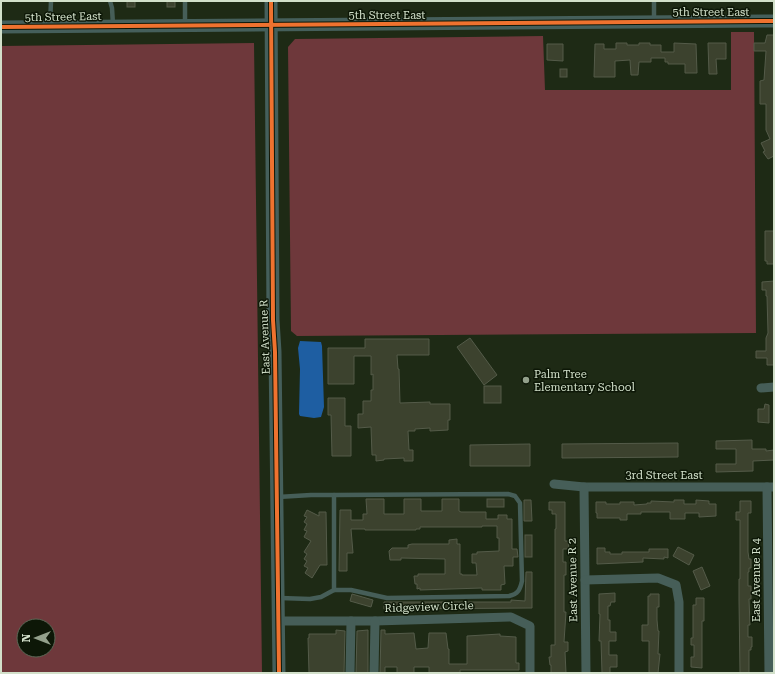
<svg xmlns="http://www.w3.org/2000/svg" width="775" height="674" font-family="'Roboto Serif',serif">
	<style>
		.green { fill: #6e383b; fill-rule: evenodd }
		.water { fill: #1e5ea2 }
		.building { fill: #3c422e; stroke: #545b49 }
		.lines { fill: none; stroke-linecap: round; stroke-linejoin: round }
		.lane { stroke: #465e58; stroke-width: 4.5 }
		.street { stroke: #465e58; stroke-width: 9 }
		.secondary { stroke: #455f5b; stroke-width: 13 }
		.cycleway-casing { stroke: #0d1707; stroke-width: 6 }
		.cycleway { stroke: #ef722f; stroke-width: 4 }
		.poi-dot { fill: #93a08b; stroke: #0d1707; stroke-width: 1.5 }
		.labels { text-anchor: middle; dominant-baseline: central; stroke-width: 3; stroke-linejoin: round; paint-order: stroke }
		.street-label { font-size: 11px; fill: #d2e0ca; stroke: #0d1707 }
		.poi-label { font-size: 11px; fill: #d2e0ca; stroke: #0d1707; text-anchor: start }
	</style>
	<rect width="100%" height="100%" fill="#1e2a15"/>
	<g class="green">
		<polygon points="731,32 754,32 756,333 297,336 291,331 288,47 295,39 543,36 545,90 731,90"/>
		<path d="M254,43L262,673H1V46ZM24,626H48V650H24Z"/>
	</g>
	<polygon class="water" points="300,341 321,342 322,346 324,407 321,417 314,418 300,416 299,414 300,369 298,348"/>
	<g class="building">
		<rect x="127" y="1" width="8" height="6"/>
		<rect x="167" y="1" width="8" height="6"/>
		<polygon points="767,35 774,35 774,156 768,159 763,152 765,151 761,143 770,139 766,130 766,104 760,104 760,81 764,80 766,51 754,51 754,43 765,43"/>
		<polygon points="616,43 627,43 627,45 639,45 639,43 650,43 650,45 661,45 661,52 674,52 674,43 696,44 697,73 685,73 685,64 668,64 668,62 665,62 665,58 651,58 651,62 639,62 638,75 631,75 630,60 615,61 615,77 594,77 595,44 604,44 604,49 616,49"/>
		<polygon points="708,43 726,43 726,59 716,59 717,74 709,74"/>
		<polygon points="547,44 563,44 563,61 547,60"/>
		<rect x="560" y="69" width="7" height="8"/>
		<polygon points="765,231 774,231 774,264 767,264 767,261 765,261"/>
		<polygon points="774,281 774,365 767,365 767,358 756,358 756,351 766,351 766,338 768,333 767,296 766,296 766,290 762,290 762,282"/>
		<polygon points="470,338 497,375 484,385 457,347"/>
		<polygon points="365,339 429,339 429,355 397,355 398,369 399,369 400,403 430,402 430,404 450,404 450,420 448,420 448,430 430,431 430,428 415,429 415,431 408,431 409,450 413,450 413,461 404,461 404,458 384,459 384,460 376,461 376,455 372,455 371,427 358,428 358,414 363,414 363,401 371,401 371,390 373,390 373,374 371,375 371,356 354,356 354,384 328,384 328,348 365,348"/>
		<rect x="484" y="386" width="17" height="17"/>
		<polygon points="328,398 345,398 345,426 351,426 351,456 332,456 331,415 328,415"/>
		<polygon points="765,404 769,405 769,423 758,422 758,409 764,409"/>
		<polygon points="752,440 752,449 766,449 766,451 774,450 774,460 753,461 753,471 716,472 716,464 736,464 736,449 716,449 716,441"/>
		<polygon points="678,443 678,457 562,458 562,444"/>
		<polygon points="530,444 530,466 470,466 470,445"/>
		<polygon points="366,499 384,499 384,514 404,514 404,499 421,499 421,511 442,511 442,499 459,499 459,511 461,512 486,512 486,519 498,519 498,515 507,515 507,519 512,519 512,549 517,549 518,557 513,557 513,566 504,566 505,584 501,585 501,590 482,590 482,588 420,590 420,588 417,589 417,584 415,584 414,576 418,576 418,574 445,574 445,559 401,558 401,560 390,560 389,551 392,548 408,548 408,545 412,544 449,544 449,540 457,539 457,544 460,544 460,574 462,574 462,575 477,575 476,563 472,563 472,554 477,554 477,552 499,551 499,538 497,538 497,526 482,526 482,527 420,527 420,529 416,529 416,530 365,530 365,529 351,529 353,553 347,553 347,571 339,571 340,510 351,510 351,520 363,520 363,514 367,514"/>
		<rect x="487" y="499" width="17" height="8"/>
		<polygon points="524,500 531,500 532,521 524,521"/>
		<polygon points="674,500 684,500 684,504 696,504 696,500 709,501 709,504 716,504 716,516 699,517 699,513 685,513 685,519 670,519 670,512 641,512 641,514 627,514 627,520 620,520 620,518 597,518 597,513 596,513 596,502 606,502 606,504 620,504 620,502 634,502 634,505 647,504 647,503 651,503 651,501 674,502"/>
		<polygon points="740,501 751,501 751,513 748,513 748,552 749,559 751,559 751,568 749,568 749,572 748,572 748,586 751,586 751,599 749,599 750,625 748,625 748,637 752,637 752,647 751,647 751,650 749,650 749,673 740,673 739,600 739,579 740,579 740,520 736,520 736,512 740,512"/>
		<polygon points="549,502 565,502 565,541 568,541 569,549 563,549 563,562 566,562 566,575 564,575 564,612 566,612 564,642 568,642 568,651 565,652 566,673 551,673 551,665 550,665 549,657 551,657 551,645 555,645 555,529 556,529 556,514 552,514 552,510 549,510"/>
		<polygon points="307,510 319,516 319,512 326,512 327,565 320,565 312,578 305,573 308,568 304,566 307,561 304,559 307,554 304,552 311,541 304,537 307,531 304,530 307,524 304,522 307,517 304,516"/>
		<rect x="525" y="535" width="7" height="22"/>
		<polygon points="678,547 694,555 689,565 673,556"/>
		<polygon points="597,548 605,548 605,552 610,552 610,554 622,554 622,552 649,552 649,549 668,549 668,558 664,557 664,559 643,558 643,562 597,564"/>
		<polygon points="702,567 710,586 701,590 693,571"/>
		<polygon points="526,572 532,572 532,608 384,609 384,602 511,602 511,600 525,601"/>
		<polygon points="615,593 615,602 611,602 610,606 608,606 608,620 610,620 610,632 616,632 616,641 609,641 609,655 617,655 617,667 610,667 610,673 602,673 601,641 599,641 600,614 599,614 599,594"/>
		<polygon points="352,594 373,600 371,607 350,601"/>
		<polygon points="650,594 659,594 659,607 657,607 657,620 658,631 659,631 658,654 660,654 658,673 649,673 649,641 642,641 642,625 648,625 648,596 650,596"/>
		<polygon points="696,598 704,598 704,621 702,621 702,668 691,667 691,657 694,657 694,645 691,645 691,638 693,638 693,605 696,605"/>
		<polygon points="336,630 345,631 344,673 309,673 308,638 309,638 309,634 336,634"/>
		<polygon points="368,630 368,673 356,673 357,631"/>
		<polygon points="381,630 385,630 385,634 414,633 416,649 428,648 429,633 446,633 448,649 449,649 449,664 467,664 467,636 500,634 500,636 516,637 516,663 519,663 519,670 460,670 460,673 429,673 429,667 414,667 414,673 397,673 397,667 385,667 385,673 380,673"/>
	</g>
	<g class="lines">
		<g class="lane">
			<polyline points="110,1 112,8 113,25"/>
			<polyline points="185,1 185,23"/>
			<polyline points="654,20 654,1"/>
			<polyline points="50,25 51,1"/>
			<polyline points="278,497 311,495 334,495 334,590 321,597 310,599 280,598"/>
			<path d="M334,590H351L387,598L509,596C518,594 520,590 522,581L520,503L515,496L508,494L334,495"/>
		</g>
		<g class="street">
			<polyline points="761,388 774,387"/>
			<polyline points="554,484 584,487 774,487"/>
			<polyline points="584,487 586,673"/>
			<polyline points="767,487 769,673"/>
			<polyline points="585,580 658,578 676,585 679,602 679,673"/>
			<polyline points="279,621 375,621 511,617 530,626 530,673"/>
			<polyline points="350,673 351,621"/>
			<polyline points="374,673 375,621"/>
		</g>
		<g class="secondary">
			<polyline points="271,1 273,320 275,352 279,673"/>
			<polyline points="1,27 774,21"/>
		</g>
		<defs>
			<g id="cycleway">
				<polyline points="271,1 273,320 275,352 279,673"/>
				<polyline points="1,27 774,21"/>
			</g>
		</defs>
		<use href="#cycleway" class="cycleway-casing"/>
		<use href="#cycleway" class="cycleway"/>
	</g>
	<circle class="poi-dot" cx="526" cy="380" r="4"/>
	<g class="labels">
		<g class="street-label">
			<text x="711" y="12">5th Street East</text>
			<text x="387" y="15">5th Street East</text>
			<text transform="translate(63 17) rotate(-1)">5th Street East</text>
			<text transform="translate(265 337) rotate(-92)">East Avenue R</text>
			<text x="664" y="475">3rd Street East</text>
			<text transform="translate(573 580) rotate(-91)">East Avenue R 2</text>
			<text transform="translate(756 580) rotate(-90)">East Avenue R 4</text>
			<text transform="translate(429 607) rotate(-2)">Ridgeview Circle</text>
		</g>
		<g class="poi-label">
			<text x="534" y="374">Palm Tree<tspan x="534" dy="13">Elementary School</tspan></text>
		</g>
	</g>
	<rect width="775" height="674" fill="none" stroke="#d2e0ca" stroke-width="4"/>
	<g transform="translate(36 638) rotate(270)"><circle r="19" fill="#0d1707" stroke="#5c6755"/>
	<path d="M0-3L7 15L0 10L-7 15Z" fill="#93a08b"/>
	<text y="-6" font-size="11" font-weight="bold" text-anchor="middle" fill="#d2e0ca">N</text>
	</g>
</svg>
